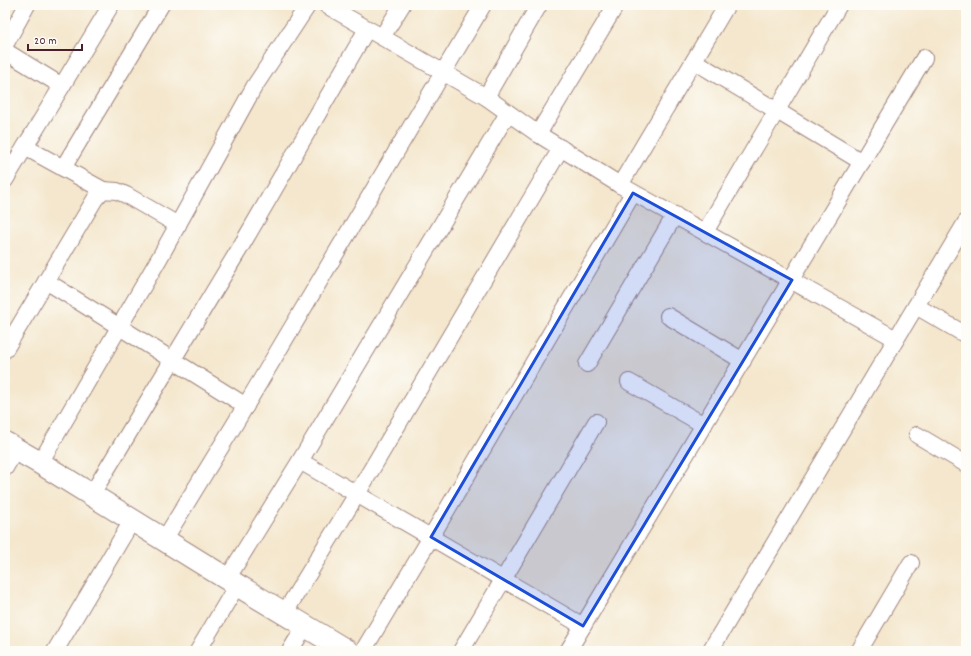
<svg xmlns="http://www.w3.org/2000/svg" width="971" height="656" font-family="Dekko,sans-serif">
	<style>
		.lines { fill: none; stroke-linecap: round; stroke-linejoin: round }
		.street-casing { stroke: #9f837c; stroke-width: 18 }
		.secondary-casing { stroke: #9f837c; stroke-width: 24 }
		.street { stroke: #fff; stroke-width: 16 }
		.secondary { stroke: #fff; stroke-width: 22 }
		.marked { fill: #1d4ed8; fill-opacity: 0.2; stroke: #1d4ed8; stroke-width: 3; stroke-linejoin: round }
	</style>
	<rect width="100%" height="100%" fill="#fdfcf7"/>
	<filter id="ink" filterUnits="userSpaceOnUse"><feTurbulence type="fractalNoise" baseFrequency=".025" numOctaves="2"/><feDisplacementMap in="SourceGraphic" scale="8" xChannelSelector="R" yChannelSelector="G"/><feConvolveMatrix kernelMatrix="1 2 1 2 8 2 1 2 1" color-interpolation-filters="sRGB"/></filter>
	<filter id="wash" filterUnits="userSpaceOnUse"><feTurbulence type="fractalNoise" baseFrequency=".012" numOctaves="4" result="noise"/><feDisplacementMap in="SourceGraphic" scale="16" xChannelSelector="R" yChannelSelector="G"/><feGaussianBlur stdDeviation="0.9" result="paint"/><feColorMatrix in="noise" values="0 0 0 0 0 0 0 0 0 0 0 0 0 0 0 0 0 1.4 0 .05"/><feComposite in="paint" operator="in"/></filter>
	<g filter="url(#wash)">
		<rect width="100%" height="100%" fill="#f4e7cd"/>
	</g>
	<g filter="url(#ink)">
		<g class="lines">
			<defs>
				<g id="street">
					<polyline points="326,5 486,97 538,134 620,185 896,339"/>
					<polyline points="382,37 402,5"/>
					<polyline points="5,45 27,5"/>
					<polyline points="5,51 62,86"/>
					<polyline points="694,61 862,162"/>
					<polyline points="486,97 539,5"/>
					<polyline points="538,134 616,5"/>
					<polyline points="25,147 103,190"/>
					<polyline points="63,168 161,5"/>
					<polyline points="5,180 111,5"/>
					<polyline points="620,185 727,5"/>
					<polyline points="705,232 839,5"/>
					<polyline points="46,281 246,406"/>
					<polyline points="916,306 966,335"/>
					<polyline points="668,316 743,361"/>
					<polyline points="5,350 95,199 103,190 117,191 126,195 178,225"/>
					<polyline points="587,364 675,215"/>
					<polyline points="629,382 704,425"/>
					<polyline points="917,435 966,464"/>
					<polyline points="300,461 583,626"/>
					<polyline points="40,463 160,257 254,87 308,5"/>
					<polyline points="5,468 16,449"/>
					<polyline points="92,494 240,248 367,29"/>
					<polyline points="164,540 236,422 483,5"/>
					<polyline points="227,579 300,461 508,113"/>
					<polyline points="284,614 357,494 561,148"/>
					<polyline points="55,651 133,519"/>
					<polyline points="198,651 237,585"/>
					<polyline points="290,651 305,626"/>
					<polyline points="363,651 431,537 633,193"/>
					<polyline points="461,651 596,422"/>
					<polyline points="568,651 924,58"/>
					<polyline points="710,651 966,222"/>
					<polyline points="859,651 911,563"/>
				</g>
				<polyline id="secondary" points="5,443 40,463 237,585 347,651"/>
			</defs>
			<use href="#street" class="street-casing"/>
			<use href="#secondary" class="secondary-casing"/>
			<use href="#street" class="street"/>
			<use href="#secondary" class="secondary"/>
		</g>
	</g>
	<path class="marked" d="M633,193L792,280L583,626L431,537Z"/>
	<rect width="971" height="656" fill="none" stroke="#fdfcf7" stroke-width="20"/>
	<path d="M28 44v6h54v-6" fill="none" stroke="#4a1f2b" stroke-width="2"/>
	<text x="34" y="44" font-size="12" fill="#4a1f2b" stroke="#fdfcf7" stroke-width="3" paint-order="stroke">20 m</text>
</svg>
